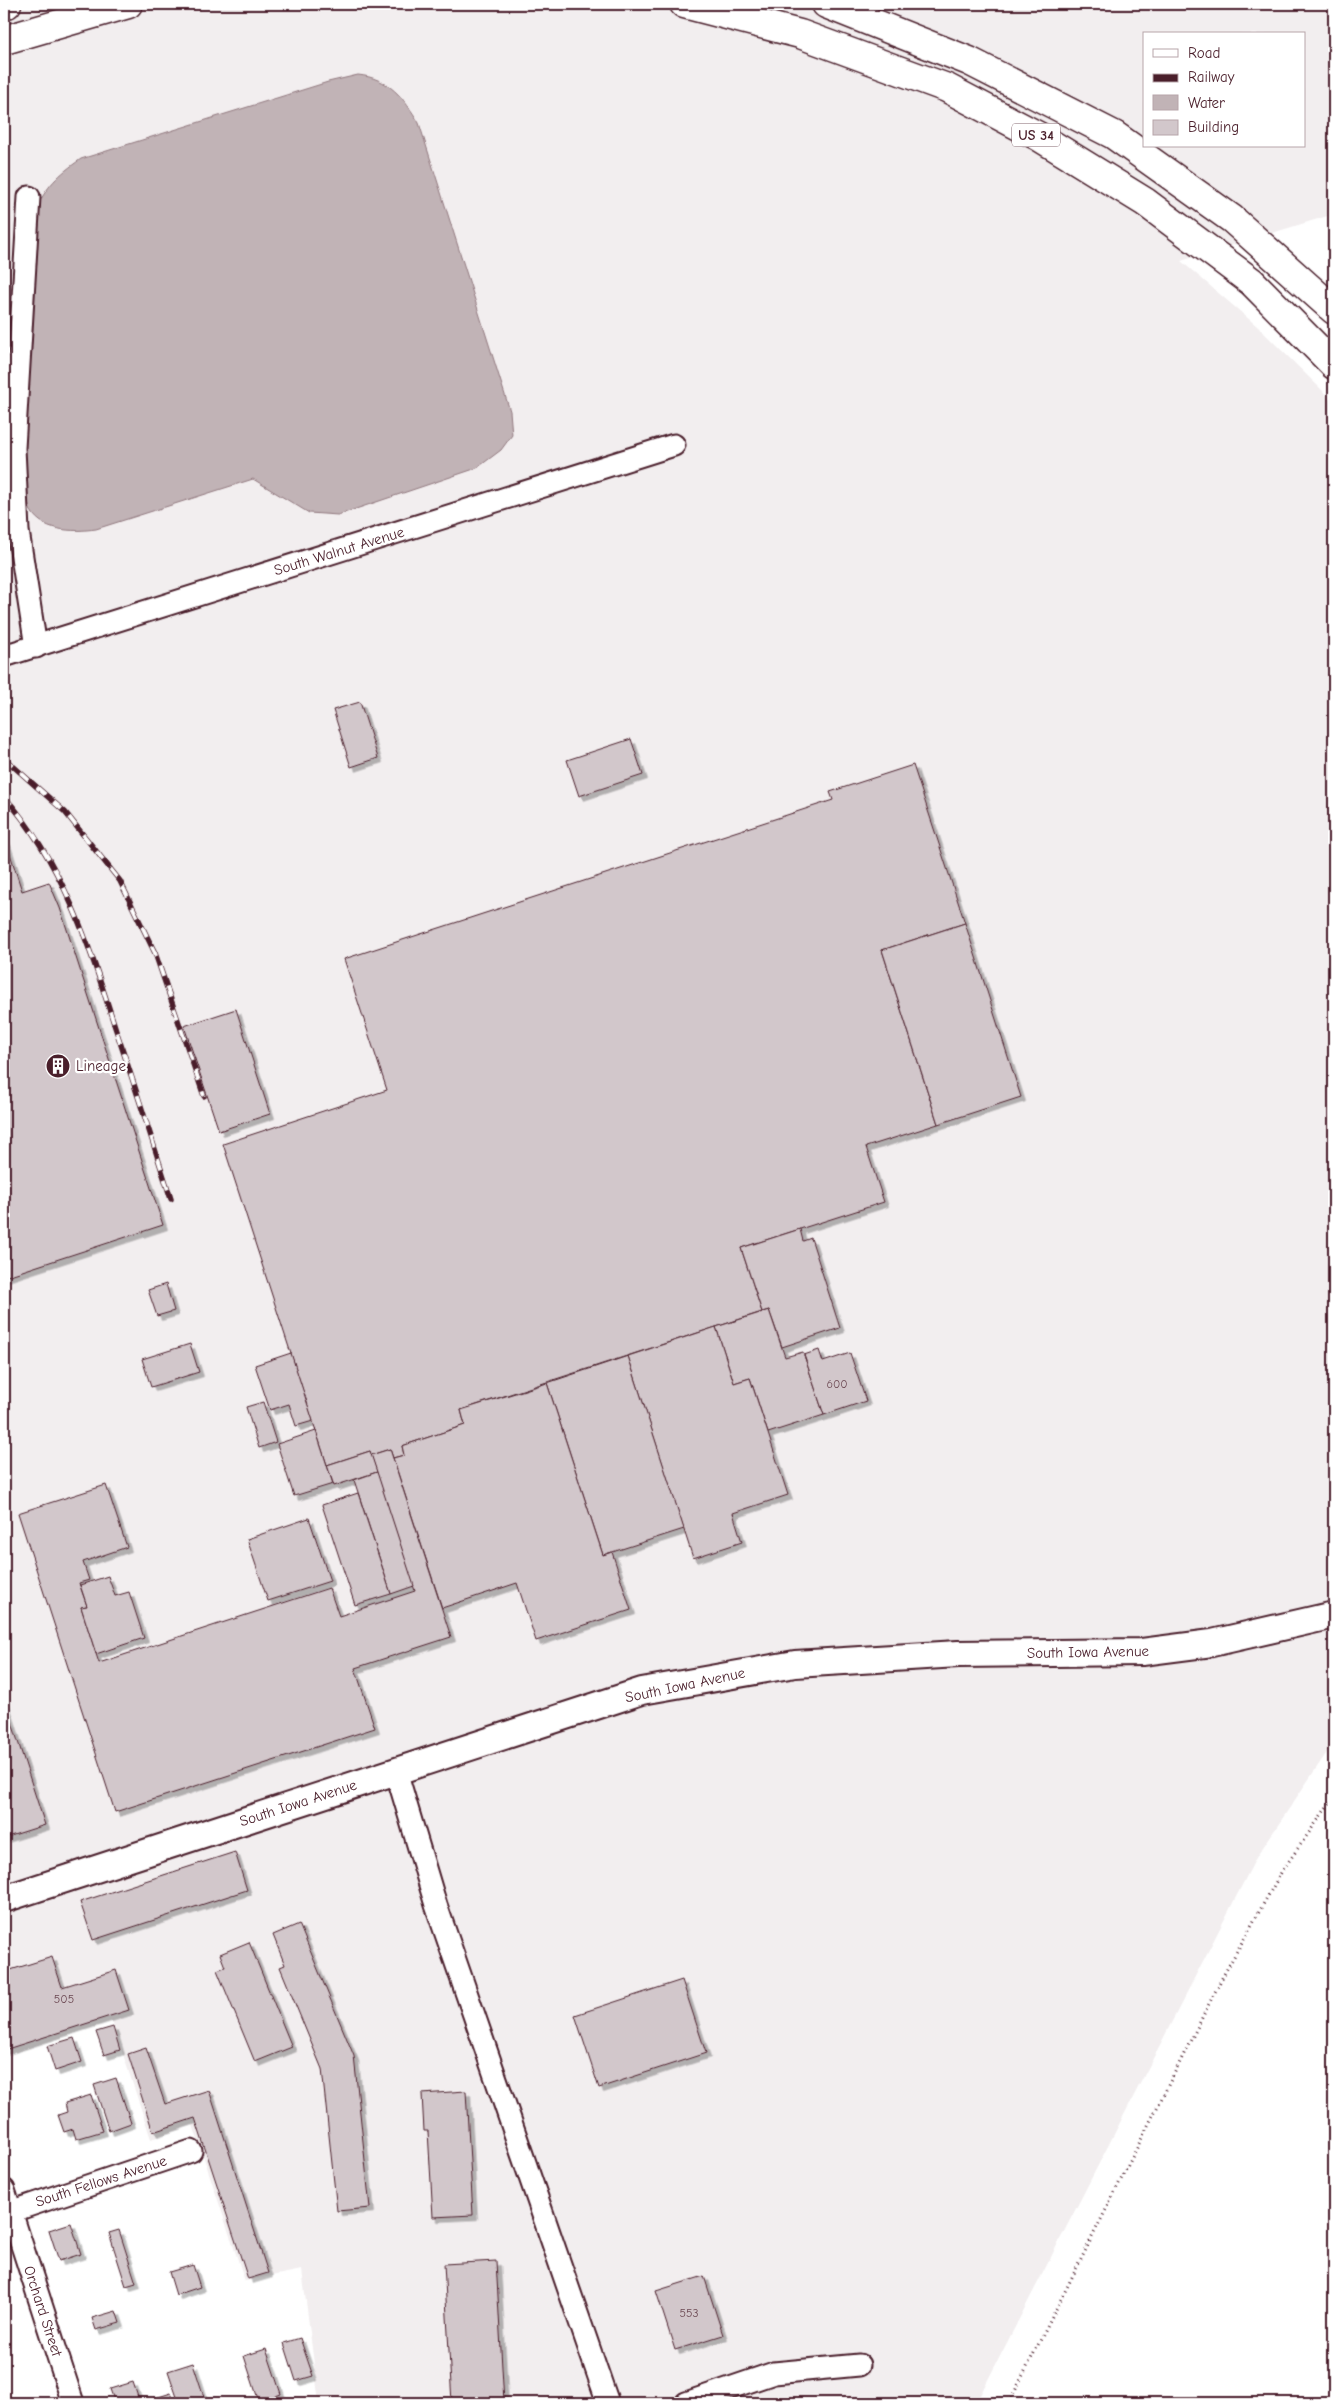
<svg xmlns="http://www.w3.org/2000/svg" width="1338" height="2407" font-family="'Comic Neue',sans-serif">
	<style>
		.built { fill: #f2eeef; fill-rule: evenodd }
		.water { fill: #c1b3b6; stroke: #91787e }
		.building { fill: #d2c7cb; stroke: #4a1f2b; filter: url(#shadow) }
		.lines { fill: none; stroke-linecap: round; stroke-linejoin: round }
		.minor-casing { stroke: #4a1f2b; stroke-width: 25 }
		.major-casing { stroke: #4a1f2b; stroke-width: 30 }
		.highway-casing { stroke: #4a1f2b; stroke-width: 31 }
		.path { stroke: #4a1f2b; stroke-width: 3; stroke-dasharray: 1 4; stroke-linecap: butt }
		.minor { stroke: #fff; stroke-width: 21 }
		.major { stroke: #fff; stroke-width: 26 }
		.highway { stroke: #fff; stroke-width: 28 }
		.rail-casing { stroke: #4a1f2b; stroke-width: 5.5 }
		.rail { stroke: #fff; stroke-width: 4; stroke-dasharray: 11; stroke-linecap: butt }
		.labels { text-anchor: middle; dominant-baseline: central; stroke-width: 4.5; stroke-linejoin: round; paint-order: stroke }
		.number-label { font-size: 12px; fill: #6c4953 }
		.shield { fill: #fff; stroke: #80626b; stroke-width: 1 }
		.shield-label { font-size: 14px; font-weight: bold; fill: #4a1f2b }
		.street-label { font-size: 15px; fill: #4a1f2b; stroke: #fff }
		.poi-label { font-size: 15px; fill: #4a1f2b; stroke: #fff; text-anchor: start }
	</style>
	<defs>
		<filter id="shadow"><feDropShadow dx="4.5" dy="4.5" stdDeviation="0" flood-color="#0004"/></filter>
	</defs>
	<rect width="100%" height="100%" fill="#fff"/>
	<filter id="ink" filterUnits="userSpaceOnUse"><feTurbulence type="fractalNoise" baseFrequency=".02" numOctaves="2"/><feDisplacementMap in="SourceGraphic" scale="10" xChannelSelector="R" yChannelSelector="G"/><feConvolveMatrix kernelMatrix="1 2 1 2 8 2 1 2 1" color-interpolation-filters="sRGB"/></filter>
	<g filter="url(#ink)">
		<path class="built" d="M4,4H1334V214L1181,261L1257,326L1322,390L1334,405V1742L1257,1856L976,2403H319L302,2270L245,2281L193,2125L151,2139L112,2021L4,2056ZM1144,34H1304V146H1144Z"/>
		<path class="water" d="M358,75C389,78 404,98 419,123L510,411L512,435L501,450L477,468L338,515L309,513L253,479L96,529C73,532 39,533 28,505C24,494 24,479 22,467L35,211C47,185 58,175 81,159L328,82Z"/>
		<g class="building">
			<polygon points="360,702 378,758 351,767 333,710"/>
			<polygon points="631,739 643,775 579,796 567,760"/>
			<polygon points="913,765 965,923 882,950 938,1124 866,1147 884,1202 741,1248 762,1312 461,1410 465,1425 402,1446 404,1455 393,1458 390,1449 371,1455 370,1451 327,1465 223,1144 387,1090 344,959 833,800 830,792"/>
			<polygon points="4,835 22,891 49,882 60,908 163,1225 4,1277"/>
			<polygon points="965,923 1021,1097 938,1124 882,950"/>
			<polygon points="236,1009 270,1114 219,1131 184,1026"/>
			<polygon points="800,1229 803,1241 811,1238 840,1328 782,1347 769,1310 762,1312 741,1248"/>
			<polygon points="166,1284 174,1311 157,1316 148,1290"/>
			<polygon points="769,1310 785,1357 803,1352 824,1415 768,1433 750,1378 734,1383 716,1327"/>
			<polygon points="716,1327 734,1383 750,1378 788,1495 733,1513 742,1542 693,1558 628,1356"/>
			<polygon points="190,1344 199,1372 151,1387 142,1359"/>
			<polygon points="819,1350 823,1362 850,1353 866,1401 824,1415 804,1355"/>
			<polygon points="291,1353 313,1421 296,1426 289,1404 270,1410 255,1365"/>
			<polygon points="628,1356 684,1529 603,1555 547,1383"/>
			<polygon points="547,1383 603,1555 612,1552 631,1610 536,1641 517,1583 442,1608 393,1458 404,1455 402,1446 465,1425 461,1410"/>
			<polygon points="263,1402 276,1442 259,1448 246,1407"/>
			<polygon points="316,1431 333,1484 294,1496 277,1444"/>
			<polygon points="390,1449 451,1637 355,1668 375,1728 115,1812 18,1513 106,1485 127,1547 83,1562 89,1580 79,1583 87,1606 81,1607 99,1663 329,1588 339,1616 415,1591 371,1455"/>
			<polygon points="370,1451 377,1472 334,1486 327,1465"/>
			<polygon points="377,1472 414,1586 391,1594 354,1480"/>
			<polygon points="358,1493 391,1594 355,1605 322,1505"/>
			<polygon points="309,1518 330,1581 268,1601 247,1539"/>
			<polygon points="108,1576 115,1596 129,1592 144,1638 96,1654 81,1607 87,1606 80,1585"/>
			<polygon points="4,1698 45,1825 4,1838"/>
			<polygon points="235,1852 247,1890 93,1940 80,1902"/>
			<polygon points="299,1924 354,2056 370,2208 337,2211 322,2069 280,1967 285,1965 273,1935"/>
			<polygon points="249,1942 292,2047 255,2062 217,1970 225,1967 220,1954"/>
			<polygon points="52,1957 62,1987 116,1970 129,2010 4,2050 4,1972"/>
			<polygon points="682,1980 706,2053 599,2088 575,2015"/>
			<polygon points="113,2027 120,2050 104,2055 96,2032"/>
			<polygon points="74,2038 82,2062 55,2071 47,2046"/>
			<polygon points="146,2048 165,2104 209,2090 268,2273 248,2279 195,2118 153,2132 128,2054"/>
			<polygon points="116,2078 131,2123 109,2131 94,2085"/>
			<polygon points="466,2091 473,2215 433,2217 428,2131 424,2131 422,2094"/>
			<polygon points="91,2095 103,2131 76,2139 73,2129 64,2132 58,2115 67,2112 65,2103"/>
			<polygon points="71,2223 81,2254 59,2261 49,2230"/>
			<polygon points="119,2230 136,2283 126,2286 109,2233"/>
			<polygon points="496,2261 504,2403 452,2403 444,2264"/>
			<polygon points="193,2265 200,2287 176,2295 169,2272"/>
			<polygon points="704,2276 723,2335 675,2350 656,2291"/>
			<polygon points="116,2311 120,2323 96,2330 92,2318"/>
			<polygon points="300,2338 313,2376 296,2381 284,2343"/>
			<polygon points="266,2349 281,2394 259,2402 244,2356"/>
			<polygon points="193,2363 206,2403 179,2403 168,2371"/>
			<polygon points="133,2382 140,2403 115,2403 110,2389"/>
			<polygon points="171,2393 175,2403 150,2403 149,2400"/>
		</g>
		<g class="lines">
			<defs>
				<g id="minor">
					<polyline points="29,197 14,448 18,531 36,647"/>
					<polyline points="4,656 674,445"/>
					<polyline points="396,1771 436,1905 608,2403"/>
					<polyline points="4,2190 73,2403"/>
					<polyline points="4,2214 191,2151"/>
					<polyline points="686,2403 774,2373 859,2365"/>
				</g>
				<polyline id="major" points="4,1899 642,1691 795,1664 958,1654 1142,1652 1212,1643 1334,1615"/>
				<g id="highway">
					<polyline points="684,4 800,34 947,88 1038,136 1145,202 1252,282 1334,365"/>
					<polyline points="826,4 969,61 1114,135 1232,219 1334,310"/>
					<polyline points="4,5 7,4"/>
					<polyline points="4,40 128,4"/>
				</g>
			</defs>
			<use href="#minor" class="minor-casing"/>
			<use href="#major" class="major-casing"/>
			<use href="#highway" class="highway-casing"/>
			<polyline class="path" points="1009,2403 1223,1976 1282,1871 1334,1797"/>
			<use href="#minor" class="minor"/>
			<use href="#major" class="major"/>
			<use href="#highway" class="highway"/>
			<defs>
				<g id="rail">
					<polyline points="4,758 65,812 120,881 155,953 204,1096"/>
					<path d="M4,796C64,864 89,945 116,1030C135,1086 153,1143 171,1199"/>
				</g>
			</defs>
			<use href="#rail" class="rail-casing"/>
			<use href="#rail" class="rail"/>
		</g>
	</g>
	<defs>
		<symbol id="building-disc" viewBox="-11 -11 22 22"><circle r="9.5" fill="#4a1f2b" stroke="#fff"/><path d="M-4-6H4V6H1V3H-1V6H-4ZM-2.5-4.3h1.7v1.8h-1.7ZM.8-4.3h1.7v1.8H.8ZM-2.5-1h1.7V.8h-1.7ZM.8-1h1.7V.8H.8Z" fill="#fff"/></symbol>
	</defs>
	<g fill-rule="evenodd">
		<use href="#building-disc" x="44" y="1052" width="28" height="28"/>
	</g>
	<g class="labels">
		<g class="number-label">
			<text x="837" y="1384">600</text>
			<text x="64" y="1999">505</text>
			<text x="689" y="2313">553</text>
		</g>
		<rect class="shield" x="1012" y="123.5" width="48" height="23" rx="4"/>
		<g class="shield-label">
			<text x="1036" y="135">US 34</text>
		</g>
		<g class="street-label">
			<text transform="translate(339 551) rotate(-17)">South Walnut Avenue</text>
			<text transform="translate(1088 1652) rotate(-1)">South Iowa Avenue</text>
			<text transform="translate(685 1685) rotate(-12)">South Iowa Avenue</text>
			<text transform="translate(298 1803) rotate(-18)">South Iowa Avenue</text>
			<text transform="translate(101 2181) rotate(-18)">South Fellows Avenue</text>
			<text transform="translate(43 2311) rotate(72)">Orchard Street</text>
		</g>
		<g class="poi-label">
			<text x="76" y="1066">Lineage</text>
		</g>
	</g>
	<rect width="1338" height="2407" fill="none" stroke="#fff" stroke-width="20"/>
	<rect x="10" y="10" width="1318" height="2387" fill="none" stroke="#4a1f2b" stroke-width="2" filter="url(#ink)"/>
	<rect x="1143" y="32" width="162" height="115" fill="#ffffff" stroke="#b7a5aa"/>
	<rect x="1153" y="49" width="25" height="8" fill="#ffffff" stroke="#b7a5aa"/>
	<text x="1188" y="58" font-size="15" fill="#4a1f2b">Road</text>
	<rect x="1153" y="74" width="25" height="8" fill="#4a1f2b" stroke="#b7a5aa"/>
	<text x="1188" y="82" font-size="15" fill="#4a1f2b">Railway</text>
	<rect x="1153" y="95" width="25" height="15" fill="#c1b3b6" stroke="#b7a5aa"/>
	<text x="1188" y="108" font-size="15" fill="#4a1f2b">Water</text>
	<rect x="1153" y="120" width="25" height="15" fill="#d2c7cb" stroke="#b7a5aa"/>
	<text x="1188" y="132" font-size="15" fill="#4a1f2b">Building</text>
</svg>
